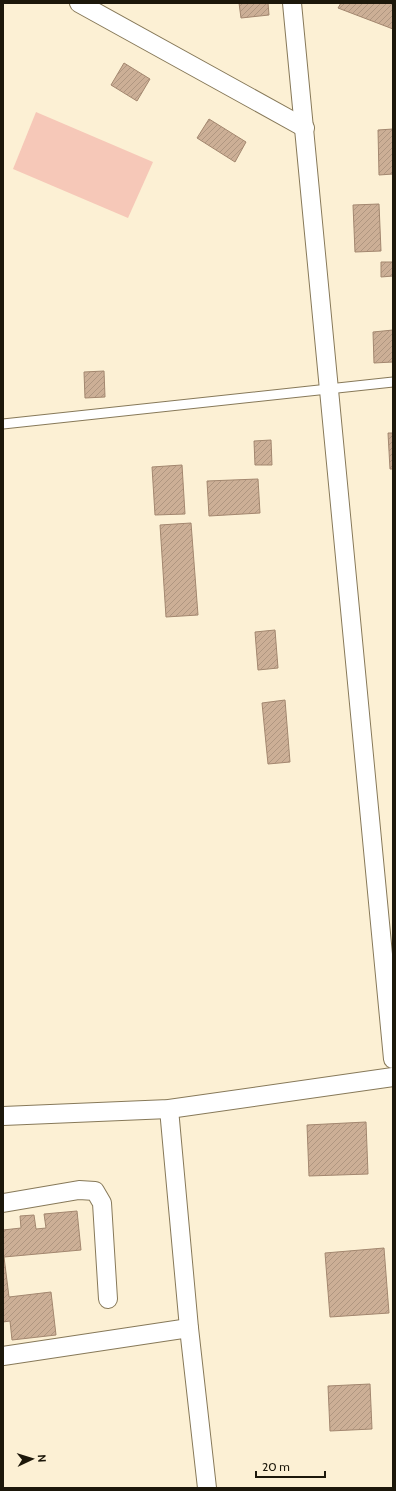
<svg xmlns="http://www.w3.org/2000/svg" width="396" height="1491" font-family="Cabin,sans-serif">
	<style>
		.green { fill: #f6c8b8 }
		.building { fill: url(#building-hatch); stroke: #a3876f }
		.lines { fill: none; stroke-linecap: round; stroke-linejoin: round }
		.service-casing { stroke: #877959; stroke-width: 11 }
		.minor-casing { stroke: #877959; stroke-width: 20 }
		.service { stroke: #fff; stroke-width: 9 }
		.minor { stroke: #fff; stroke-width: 18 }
	</style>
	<defs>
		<pattern id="building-hatch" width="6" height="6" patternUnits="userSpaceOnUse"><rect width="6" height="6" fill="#ccaf96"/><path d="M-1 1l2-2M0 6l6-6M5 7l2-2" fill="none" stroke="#af9680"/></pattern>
	</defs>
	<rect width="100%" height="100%" fill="#fcf0d4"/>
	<polygon class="green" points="36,112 153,162 128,218 13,169"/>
	<g class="building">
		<polygon points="239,3 268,3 269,15 241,18"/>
		<polygon points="341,3 393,3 393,29 338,8"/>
		<polygon points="124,63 150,79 137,101 111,85"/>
		<polygon points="209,119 246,142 235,162 197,138"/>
		<polygon points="393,129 393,174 379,175 378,130"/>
		<polygon points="379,204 381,251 355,252 353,205"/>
		<polygon points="381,262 393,262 393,276 381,277"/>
		<polygon points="393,330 393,362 374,363 373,332"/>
		<polygon points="104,371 105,397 85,398 84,372"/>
		<polygon points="388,433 393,433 393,469 390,469"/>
		<polygon points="271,440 272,465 255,465 254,441"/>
		<polygon points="182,465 185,514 155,515 152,467"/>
		<polygon points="258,479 260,513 209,516 207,481"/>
		<polygon points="191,523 198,615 166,617 160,525"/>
		<polygon points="275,630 278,668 258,670 255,632"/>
		<polygon points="285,700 290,762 268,764 262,703"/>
		<polygon points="366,1122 368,1174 309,1176 307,1125"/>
		<polygon points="77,1211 81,1250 4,1257 9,1297 51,1292 56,1335 12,1340 10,1321 3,1322 3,1230 21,1228 20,1216 34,1215 36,1229 46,1228 44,1214"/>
		<polygon points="384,1248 389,1313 330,1317 325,1253"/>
		<polygon points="370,1384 372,1429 330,1431 328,1386"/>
	</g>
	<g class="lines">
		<defs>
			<polyline id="service" points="3,424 393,382"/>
			<g id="minor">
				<polyline points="79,3 305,128"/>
				<polyline points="292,3 393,1059"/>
				<polyline points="169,1109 189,1328 207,1488"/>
				<polyline points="3,1116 169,1109 393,1077"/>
				<polyline points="3,1203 79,1190 95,1191 102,1203 108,1299"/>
				<polyline points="3,1356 189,1328"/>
			</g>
		</defs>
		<use href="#service" class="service-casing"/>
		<use href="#minor" class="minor-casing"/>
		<use href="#service" class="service"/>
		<use href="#minor" class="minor"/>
	</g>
	<rect width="396" height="1491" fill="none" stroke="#1c170a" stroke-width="8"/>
	<g transform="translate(32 1459) rotate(86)" stroke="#fcf0d4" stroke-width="3" paint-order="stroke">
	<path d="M0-3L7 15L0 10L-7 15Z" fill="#1c170a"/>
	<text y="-6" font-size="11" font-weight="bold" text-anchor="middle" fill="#1c170a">N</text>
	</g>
	<path d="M256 1471v6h69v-6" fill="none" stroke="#1c170a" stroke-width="2"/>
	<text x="262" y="1471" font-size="12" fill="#1c170a" stroke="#fcf0d4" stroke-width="3" paint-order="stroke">20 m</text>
</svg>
